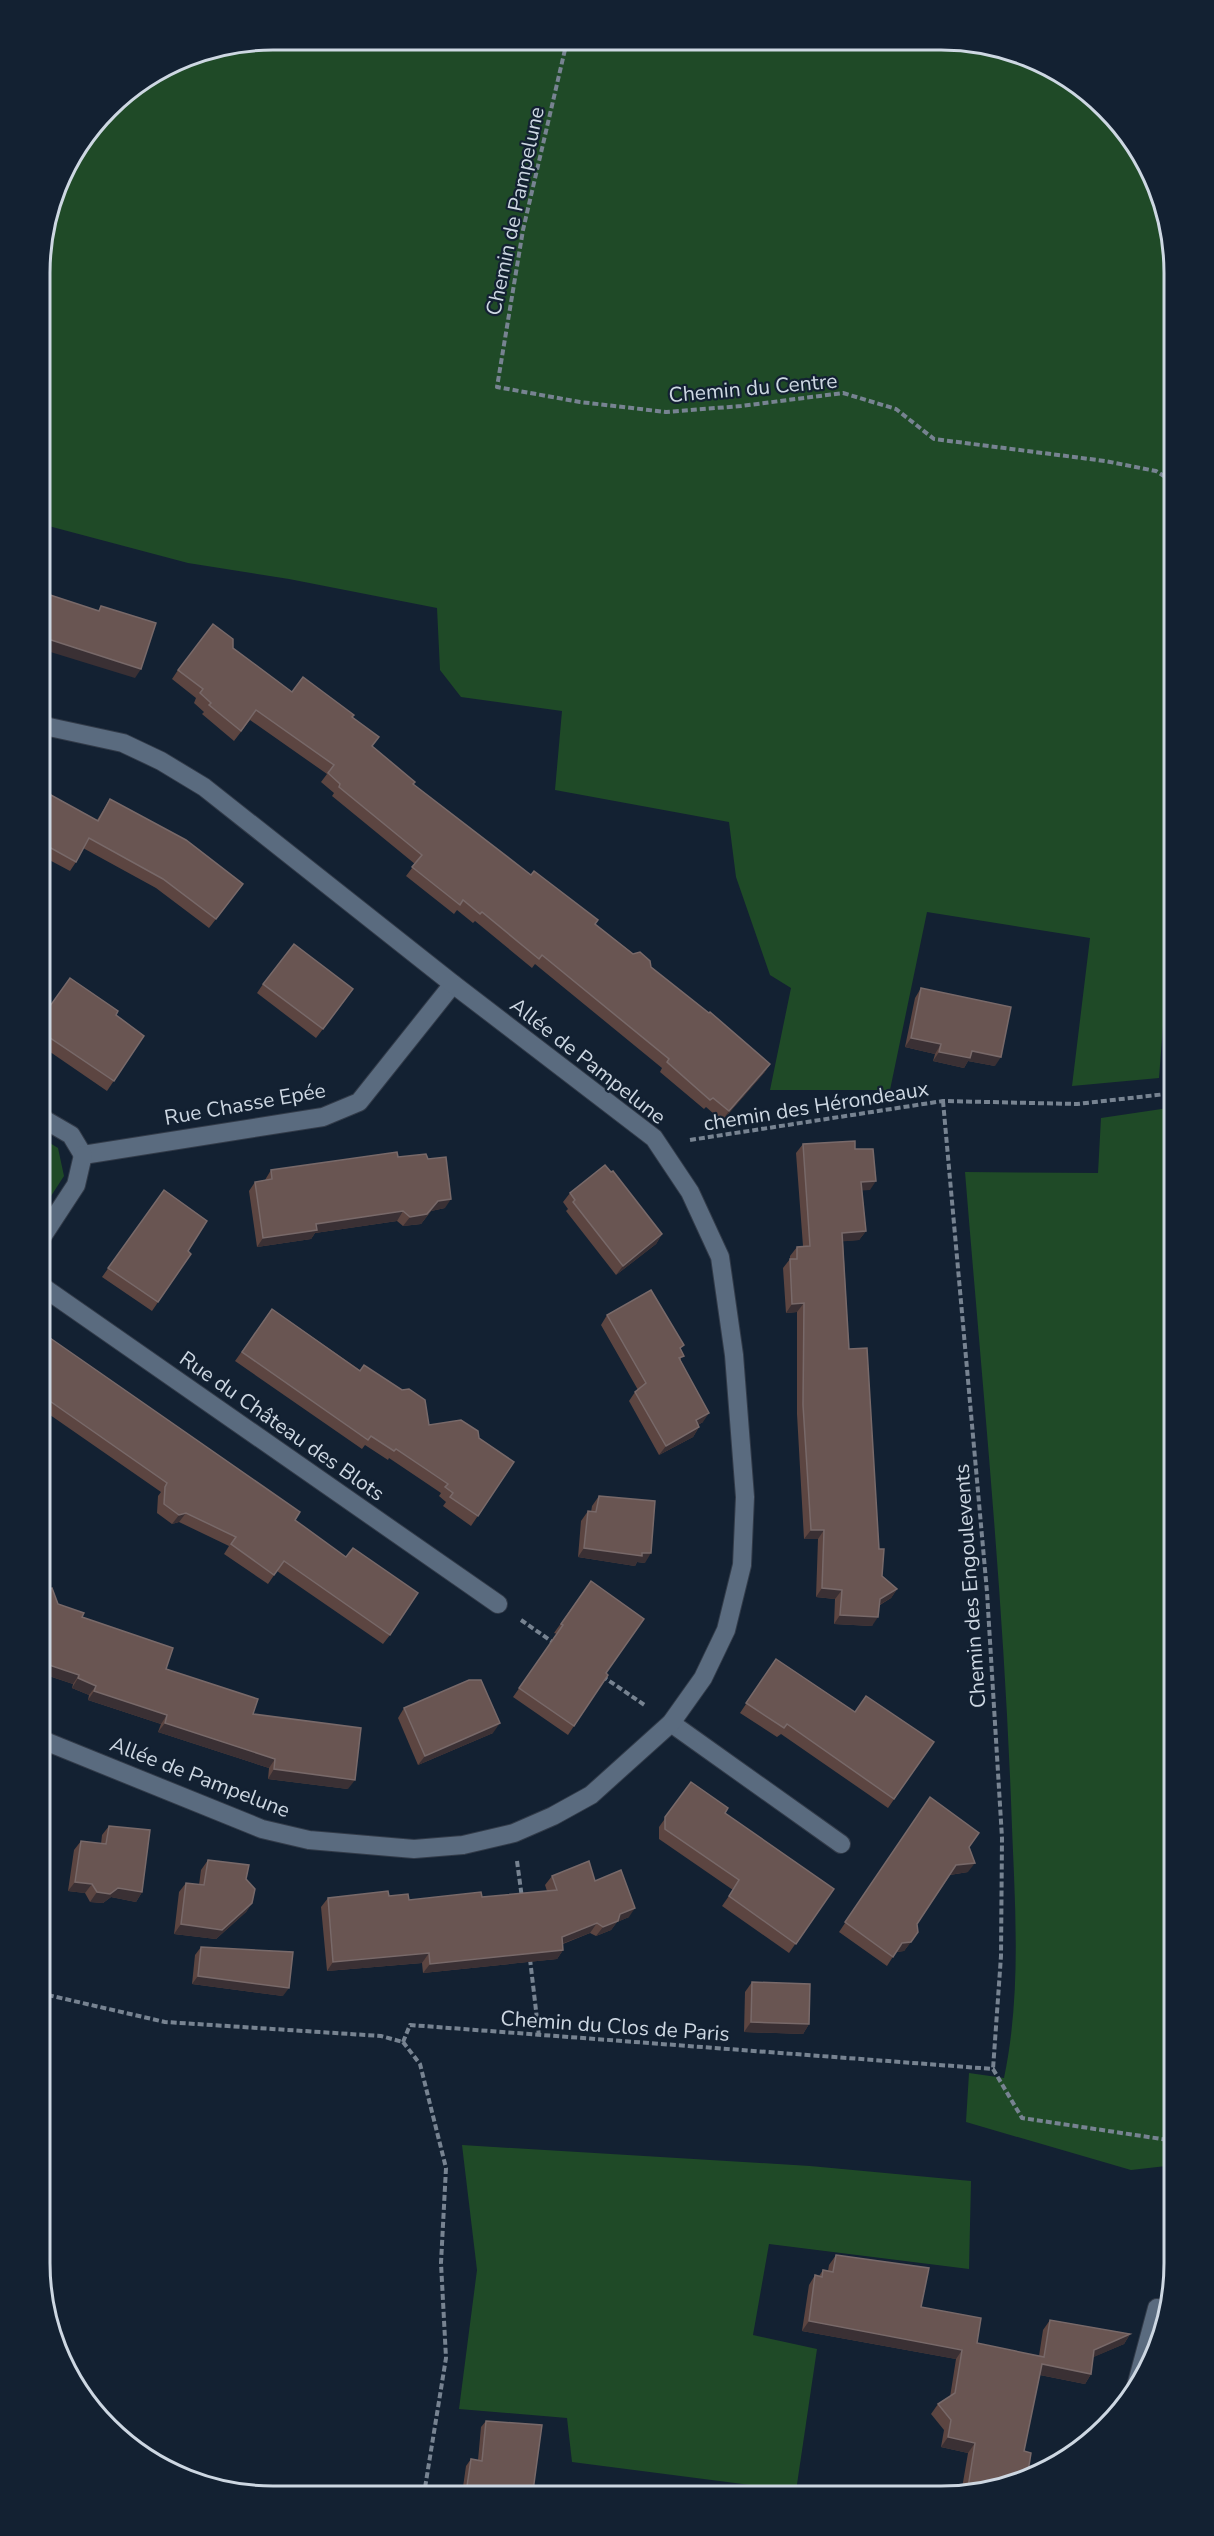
<svg xmlns="http://www.w3.org/2000/svg" width="1214" height="2536" font-family="'Nunito Sans',sans-serif">
	<style>
		.green { fill: #1f4a27 }
		.lines { fill: none; stroke-linecap: round; stroke-linejoin: round }
		.minor-casing { stroke: #323b49; stroke-width: 20 }
		.path { stroke: #778391; stroke-width: 4; stroke-dasharray: 6 3; stroke-linecap: butt }
		.minor { stroke: #5a6b7f; stroke-width: 18 }
		.wall { fill: #5c4541 }
		.shaded-wall { fill: #3a3034 }
		.building { fill: #695552; stroke: #786969; stroke-width: 1.5 }
		.labels { text-anchor: middle; dominant-baseline: central; stroke-width: 4.5; stroke-linejoin: round; paint-order: stroke }
		.street-label { font-size: 21px; fill: #cdd7e2; stroke: #132132 }
		.rim { fill: none; stroke: #cdd7e2; stroke-width: 3 }
	</style>
	<rect width="100%" height="100%" fill="#132132"/>
	<g class="green">
		<polygon points="273,39 987,43 1044,63 1096,97 1144,155 1167,212 1175,273 1175,869 1159,1078 1072,1086 1090,938 927,912 890,1090 770,1090 791,988 770,975 736,877 729,822 555,790 562,711 461,697 440,670 437,608 289,579 188,563 41,524 41,242 63,169 118,97 183,57"/>
		<path d="M1175,1107V2165L1131,2170L966,2122L969,2073L1004,2078C1023,1987 1014,1894 1011,1801C1003,1591 982,1382 965,1172L1098,1173L1101,1118Z"/>
		<polygon points="40,1137 58,1148 64,1176 40,1213"/>
		<polygon points="462,2145 810,2166 971,2181 969,2269 769,2244 753,2335 817,2349 796,2491 572,2462 567,2418 459,2409 477,2270"/>
	</g>
	<g class="lines">
		<defs>
			<g id="minor">
				<polyline points="40,1117 71,1135 83,1155 323,1117 359,1102 453,984"/>
				<polyline points="40,1240 76,1185 83,1155"/>
				<polyline points="40,1285 498,1604"/>
				<polyline points="671,1723 841,1844"/>
				<polyline points="40,1739 262,1829 309,1840 414,1849 463,1845 514,1833 553,1816 591,1795 671,1723 703,1678 726,1630 742,1565 745,1497 734,1355 720,1257 690,1192 654,1138 453,984 204,787 161,761 123,743 40,725"/>
				<polyline points="1135,2390 1157,2308"/>
			</g>
		</defs>
		<use href="#minor" class="minor-casing"/>
		<g class="path">
			<polyline points="567,41 523,230 497,387 580,402 666,412 741,406 843,393 896,409 934,439 1105,461 1156,471 1175,483"/>
			<polyline points="943,1101 987,1592 1002,1838 1001,1956 993,2069"/>
			<polyline points="690,1140 943,1101 1077,1104 1175,1093"/>
			<polyline points="521,1620 554,1643"/>
			<polyline points="602,1676 646,1706"/>
			<polyline points="517,1861 522,1898"/>
			<polyline points="530,1959 539,2036"/>
			<polyline points="39,1993 165,2022 381,2036 403,2042"/>
			<polyline points="403,2042 410,2025 993,2069 1022,2118 1175,2141"/>
			<polyline points="403,2042 420,2064 446,2168 441,2263 446,2358 424,2494"/>
			<polyline points="1169,2283 1174,2272"/>
		</g>
		<use href="#minor" class="minor"/>
	</g>
	<g class="wall">
		<polygon points="233,648 292,692 352,717 372,747 413,785 651,967 770,1064 764,1073 722,1121 706,1107 704,1109 660,1072 662,1068 535,964 532,968 475,921 473,923 457,910 454,914 406,876 415,864 332,796 334,793 321,782 327,774 250,720 234,741 202,714 204,712 194,703 196,698 172,679 178,670"/>
		<polygon points="40,789 97,820 110,799 243,884 209,928 156,888 83,848 76,862 70,871 40,855"/>
		<polygon points="263,984 346,999 316,1038 257,993"/>
		<polygon points="921,988 995,1066 968,1061 964,1068 933,1061 935,1054 905,1047 915,998"/>
		<polygon points="116,1015 144,1036 107,1091 40,1045 40,1020"/>
		<polygon points="803,1144 870,1190 862,1190 866,1231 859,1240 843,1241 849,1349 879,1549 882,1576 897,1589 891,1598 880,1605 872,1626 834,1624 835,1599 816,1597 818,1539 804,1539 797,1414 797,1312 786,1313 783,1268 790,1259 790,1256 797,1247 803,1246 796,1153"/>
		<polygon points="398,1157 445,1208 431,1211 421,1224 403,1226 397,1221 315,1233 311,1239 257,1247 249,1191 255,1182 265,1180 271,1170"/>
		<polygon points="611,1172 662,1234 656,1244 616,1275 566,1211 568,1209 563,1202 570,1193"/>
		<polygon points="164,1190 188,1251 191,1254 152,1311 102,1277"/>
		<polygon points="272,1309 360,1370 364,1365 429,1425 479,1438 514,1462 471,1526 443,1506 446,1502 439,1496 441,1493 389,1458 388,1460 365,1445 362,1449 235,1361"/>
		<polygon points="607,1315 681,1349 681,1361 703,1422 698,1425 699,1427 693,1437 659,1455 629,1401 635,1392 638,1390 601,1325"/>
		<polygon points="40,1331 295,1520 390,1635 383,1644 277,1571 268,1584 224,1554 229,1546 179,1522 172,1524 157,1513 158,1496 161,1492 40,1408"/>
		<polygon points="599,1496 645,1563 637,1562 635,1566 578,1557 581,1521 588,1511 591,1512 592,1506"/>
		<polygon points="591,1581 606,1673 608,1675 568,1735 513,1697 557,1634 554,1633"/>
		<polygon points="40,1594 82,1617 166,1669 253,1714 348,1789 268,1779 269,1768 158,1732 161,1724 88,1700 89,1695 72,1688 73,1684 40,1673"/>
		<polygon points="776,1659 855,1712 934,1742 888,1808 781,1734 777,1737 740,1713"/>
		<polygon points="404,1708 493,1733 418,1765 398,1718"/>
		<polygon points="691,1782 725,1813 834,1889 789,1953 722,1906 733,1890 659,1839 659,1827"/>
		<polygon points="930,1797 969,1847 968,1872 950,1875 917,1924 918,1932 904,1951 896,1952 887,1966 839,1932"/>
		<polygon points="109,1826 142,1892 136,1902 111,1897 103,1903 90,1902 85,1893 68,1891 74,1850 81,1841 101,1844 102,1835"/>
		<polygon points="208,1860 246,1879 252,1903 246,1912 216,1939 174,1934 179,1892 186,1883 199,1885 201,1870"/>
		<polygon points="552,1876 595,1881 629,1917 617,1922 611,1930 596,1936 590,1933 563,1944 563,1950 557,1959 423,1973 422,1963 327,1971 321,1907 328,1898 389,1896 409,1900 482,1897 547,1891 545,1885"/>
		<polygon points="201,1947 283,1996 192,1984 195,1955"/>
		<polygon points="752,1982 809,2024 803,2034 744,2032 745,1992"/>
		<polygon points="836,2255 921,2307 977,2343 1039,2356 1043,2330 1050,2320 1130,2334 1124,2344 1093,2357 1091,2374 1085,2384 1040,2375 1002,2489 961,2494 968,2453 941,2447 944,2430 931,2414 938,2404 950,2397 956,2359 802,2331 809,2285 815,2275 819,2276 823,2270 828,2271 829,2265"/>
		<polygon points="486,2421 533,2491 530,2494 462,2494 466,2466 471,2459 478,2460 481,2427"/>
	</g>
	<g class="shaded-wall">
		<polygon points="48,639 141,669 135,678 44,650 41,655 41,648"/>
		<polygon points="911,1038 941,1044 935,1054 905,1047"/>
		<polygon points="972,1051 1001,1057 995,1066 968,1061 964,1068 933,1061 939,1052"/>
		<polygon points="770,1064 764,1073 722,1121 729,1111"/>
		<polygon points="876,1181 870,1190 855,1191 861,1182"/>
		<polygon points="451,1199 445,1208 431,1211 421,1224 403,1226 410,1217 438,1201"/>
		<polygon points="403,1211 397,1221 315,1233 311,1239 257,1247 263,1238 316,1224"/>
		<polygon points="866,1231 859,1240 836,1242 842,1233"/>
		<polygon points="662,1234 656,1244 616,1275 623,1266"/>
		<polygon points="804,1303 797,1312 786,1313 792,1304"/>
		<polygon points="709,1413 703,1422 689,1430 696,1420"/>
		<polygon points="699,1427 693,1437 659,1455 666,1446"/>
		<polygon points="186,1513 179,1522 172,1524 179,1515"/>
		<polygon points="811,1530 824,1530 818,1539 804,1539"/>
		<polygon points="584,1548 651,1553 645,1563 637,1562 635,1566 578,1557"/>
		<polygon points="822,1588 842,1590 835,1599 816,1597"/>
		<polygon points="897,1589 891,1598 874,1608 880,1599"/>
		<polygon points="840,1615 878,1617 872,1626 834,1624"/>
		<polygon points="40,1662 79,1675 73,1684 40,1673"/>
		<polygon points="78,1678 96,1686 89,1695 72,1688"/>
		<polygon points="94,1691 167,1715 161,1724 88,1700"/>
		<polygon points="165,1723 275,1759 269,1768 158,1732"/>
		<polygon points="500,1723 493,1733 418,1765 425,1756"/>
		<polygon points="274,1769 355,1780 348,1789 268,1779"/>
		<polygon points="975,1863 968,1872 949,1875 956,1865"/>
		<polygon points="75,1882 92,1884 85,1893 68,1891"/>
		<polygon points="118,1888 142,1892 136,1902 111,1897 103,1903 90,1902 97,1892"/>
		<polygon points="252,1903 246,1912 216,1939 174,1934 181,1924"/>
		<polygon points="635,1908 629,1917 617,1922 611,1930 596,1936 603,1927 620,1914"/>
		<polygon points="597,1923 590,1933 556,1946 562,1937"/>
		<polygon points="911,1942 904,1951 895,1952 902,1943"/>
		<polygon points="563,1950 557,1959 423,1973 430,1964"/>
		<polygon points="429,1953 422,1963 327,1971 333,1962"/>
		<polygon points="198,1976 289,1988 283,1996 192,1984"/>
		<polygon points="751,2022 809,2024 803,2034 744,2032"/>
		<polygon points="809,2321 962,2350 956,2359 802,2331"/>
		<polygon points="1130,2334 1124,2344 1087,2360 1094,2350"/>
		<polygon points="1042,2364 1091,2374 1085,2384 1035,2374"/>
		<polygon points="948,2437 975,2443 968,2453 941,2447"/>
		<polygon points="516,2488 533,2491 530,2494 512,2494"/>
	</g>
	<g class="building">
		<polygon points="41,592 99,611 101,606 156,623 141,669 48,639 45,649 41,648"/>
		<polygon points="213,624 233,639 233,648 292,692 303,677 354,715 352,717 379,737 372,746 415,782 413,784 531,875 534,871 598,920 595,924 633,954 640,952 650,961 651,967 709,1013 710,1012 770,1064 729,1111 713,1098 710,1100 667,1062 669,1059 542,955 539,959 482,912 480,914 463,900 460,905 412,867 422,855 339,787 340,784 328,773 334,765 256,710 241,731 209,705 211,703 200,693 203,689 178,670"/>
		<polygon points="40,789 98,821 110,799 186,840 243,884 216,919 163,879 89,838 76,862 40,842"/>
		<polygon points="294,944 353,989 323,1029 263,984"/>
		<polygon points="70,978 118,1011 116,1015 144,1036 114,1081 40,1031 40,1020"/>
		<polygon points="921,988 1011,1007 1001,1057 972,1051 970,1058 939,1052 941,1044 911,1038"/>
		<polygon points="855,1141 855,1149 873,1149 876,1181 861,1182 866,1231 842,1233 849,1349 867,1348 879,1549 884,1549 882,1576 897,1589 880,1599 878,1617 840,1615 842,1590 822,1588 824,1530 811,1530 803,1405 804,1303 792,1304 790,1259 797,1259 797,1247 810,1246 803,1144"/>
		<polygon points="397,1152 398,1157 426,1154 428,1159 446,1157 451,1199 438,1201 427,1214 410,1217 403,1211 316,1224 317,1230 263,1238 255,1182 272,1179 271,1170"/>
		<polygon points="605,1165 611,1172 613,1171 662,1234 623,1266 573,1202 575,1200 570,1193"/>
		<polygon points="164,1190 207,1221 188,1251 191,1254 158,1302 108,1268"/>
		<polygon points="651,1290 684,1345 680,1348 684,1356 679,1358 709,1413 696,1420 699,1427 666,1446 635,1392 646,1383 607,1315"/>
		<polygon points="272,1309 360,1371 364,1365 402,1390 409,1389 425,1400 429,1425 461,1420 478,1431 479,1438 514,1462 478,1516 450,1497 453,1493 445,1487 448,1484 396,1449 394,1451 371,1436 368,1440 242,1352"/>
		<polygon points="40,1331 300,1512 295,1520 346,1557 353,1548 418,1593 390,1635 284,1561 274,1575 231,1544 236,1537 186,1513 179,1515 164,1504 165,1487 167,1483 44,1397 40,1404"/>
		<polygon points="599,1496 655,1501 651,1553 642,1553 642,1556 584,1548 588,1511 596,1512"/>
		<polygon points="591,1581 644,1619 606,1673 608,1675 574,1726 519,1688 563,1625 561,1624"/>
		<polygon points="52,1588 58,1604 84,1613 82,1617 173,1648 166,1669 258,1699 253,1714 361,1728 355,1780 274,1769 275,1759 165,1723 167,1715 94,1691 96,1686 78,1678 79,1675 40,1662 40,1594"/>
		<polygon points="776,1659 855,1712 866,1696 934,1742 894,1799 787,1724 784,1728 746,1703"/>
		<polygon points="469,1680 481,1680 500,1723 425,1756 404,1708"/>
		<polygon points="691,1782 728,1808 725,1813 834,1889 796,1944 729,1896 739,1880 665,1829 665,1817"/>
		<polygon points="930,1797 979,1833 969,1847 975,1863 956,1865 917,1924 918,1932 911,1942 902,1943 893,1957 845,1922"/>
		<polygon points="109,1826 150,1830 142,1892 118,1888 110,1894 97,1892 92,1884 75,1882 81,1841 106,1844"/>
		<polygon points="208,1860 249,1865 246,1879 255,1889 252,1903 222,1930 181,1924 186,1883 204,1885"/>
		<polygon points="589,1861 595,1881 621,1870 635,1908 620,1914 618,1921 603,1927 597,1923 562,1937 563,1950 430,1964 429,1953 333,1962 328,1898 388,1891 389,1896 408,1894 409,1900 481,1892 482,1897 557,1890 552,1876"/>
		<polygon points="201,1947 293,1952 289,1988 198,1976"/>
		<polygon points="752,1982 810,1984 809,2024 751,2022"/>
		<polygon points="836,2255 929,2268 921,2307 981,2318 977,2343 1044,2357 1050,2320 1130,2334 1094,2350 1091,2374 1042,2364 1024,2451 1031,2453 1027,2478 1002,2489 967,2494 975,2443 948,2437 951,2420 938,2404 955,2393 962,2350 809,2321 815,2275 822,2277 823,2270 833,2272"/>
		<polygon points="486,2421 542,2425 533,2491 516,2488 515,2494 473,2494 466,2493 471,2459 482,2461"/>
	</g>
	<g class="labels">
		<g class="street-label">
			<text transform="translate(515 211) rotate(-78)">Chemin de Pampelune</text>
			<text transform="translate(753 388) rotate(-5)">Chemin du Centre</text>
			<text transform="translate(588 1061) rotate(38)">Allée de Pampelune</text>
			<text transform="translate(245 1104) rotate(-10)">Rue Chasse Epée</text>
			<text transform="translate(816 1106) rotate(-9)">chemin des Hérondeaux</text>
			<text transform="translate(282 1426) rotate(35)">Rue du Château des Blots</text>
			<text transform="translate(970 1586) rotate(-94)">Chemin des Engoulevents</text>
			<text transform="translate(200 1777) rotate(21)">Allée de Pampelune</text>
			<text transform="translate(615 2026) rotate(4)">Chemin du Clos de Paris</text>
		</g>
	</g>
	<path d="M0 0H1214V2536H0ZM273 50H941A223 223 0 0 1 1164 273V2263A223 223 0 0 1 941 2486H273A223 223 0 0 1 50 2263V273A223 223 0 0 1 273 50Z" fill="#132132" fill-rule="evenodd"/>
	<path class="rim" d="M273 50H941A223 223 0 0 1 1164 273V2263A223 223 0 0 1 941 2486H273A223 223 0 0 1 50 2263V273A223 223 0 0 1 273 50Z"/>
</svg>
